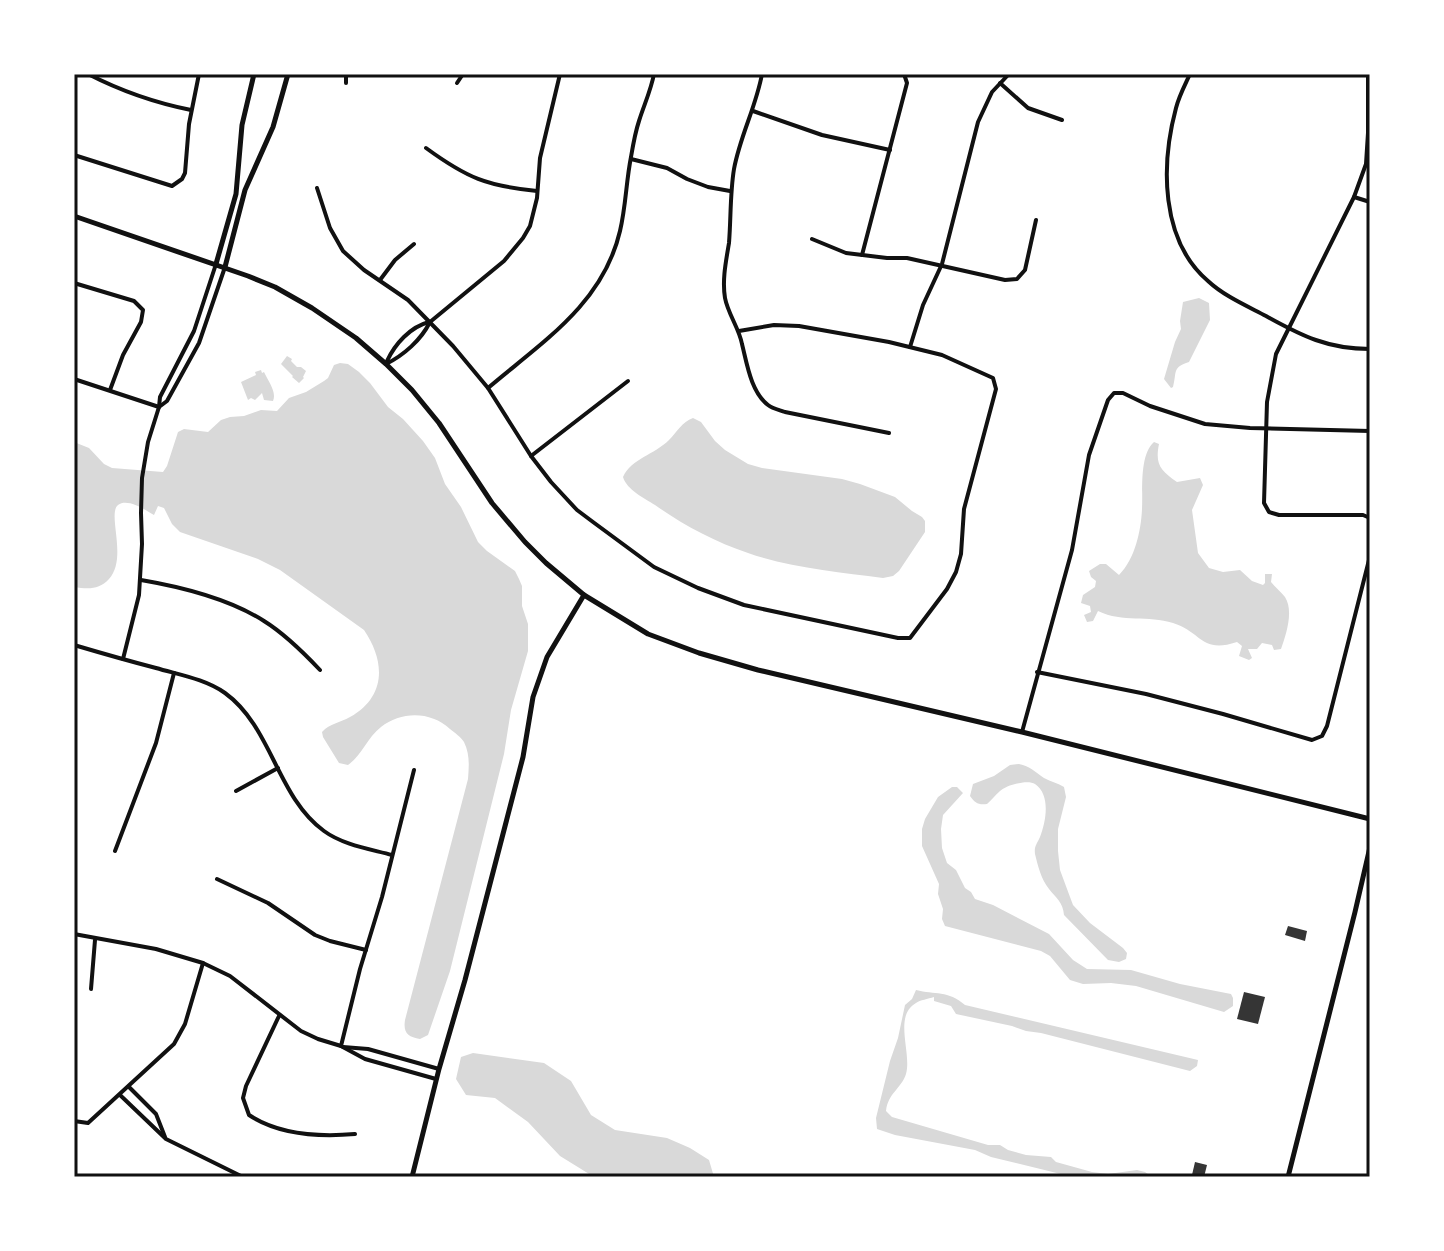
<svg xmlns="http://www.w3.org/2000/svg" width="1444" height="1251" font-family="Montserrat,sans-serif">
	<style>
		.water { fill: #d9d9d9 }
		.building { fill: #353535 }
		.lines { fill: none; stroke-linecap: round; stroke-linejoin: round }
		.minor { stroke: #111; stroke-width: 4 }
		.tertiary { stroke: #111; stroke-width: 5 }
		.secondary { stroke: #111; stroke-width: 5 }
		.neatline { fill: none; stroke: #111; stroke-width: 3 }
	</style>
	<rect width="100%" height="100%" fill="#fff"/>
	<g class="water">
		<path d="M1199,298L1209,303L1210,320L1189,362C1172,367 1177,372 1173,387L1171,388L1164,379L1175,342L1181,329L1180,321L1183,302Z"/>
		<polygon points="287,356 292,359 291,361 297,367 301,367 306,371 303,377 304,378 299,383 292,377 293,376 281,364"/>
		<path d="M340,363L348,364L359,372L370,383L388,407L403,419L423,441L435,458L445,484L461,507L478,542L487,551L515,571L519,579L522,586V606L528,624V651L511,710L504,754L450,971L428,1035L420,1039C408,1037 403,1033 405,1020L468,779C469,766 470,754 464,742C461,737 455,733 450,729C431,711 401,711 381,727C367,738 362,755 348,765L339,763L323,737L322,732C330,723 340,723 350,717C387,696 385,661 364,630L280,570L258,559L180,532L172,524L164,508L158,506L154,515C145,510 128,498 118,505C107,514 128,558 109,579C99,590 88,589 74,587V442L89,448L104,464L112,468L163,472L167,466L178,432L184,429L208,432L221,420L230,417L244,416L261,410L277,411L289,398L306,392L324,381L328,378L334,365Z"/>
		<path d="M261,370L262,373L264,372C268,381 277,392 273,401L264,400L262,393L255,400L251,398L248,400L241,382L256,375L255,372Z"/>
		<path d="M693,418L701,422L715,441L725,450L748,464L762,468L842,479L860,484L895,497L912,511L922,517L925,521V532L899,571L893,576L883,578C839,572 791,568 748,553C715,542 683,525 655,505C644,498 627,490 623,477C632,458 654,455 669,440C677,432 682,422 693,418Z"/>
		<path d="M1154,442L1159,444C1155,464 1160,470 1177,482L1200,478L1203,485L1192,510L1198,553L1209,568L1223,572L1240,570L1252,581L1263,585L1265,583V574H1272L1271,582C1275,587 1281,592 1285,597C1294,611 1286,635 1281,649L1274,650L1272,645L1262,643L1257,649H1248L1252,658L1249,660L1239,656L1242,646L1237,642C1201,654 1202,632 1173,623C1148,615 1123,623 1098,611L1093,621L1087,622L1084,615L1091,612L1090,606L1081,603L1083,595L1095,587L1096,581L1091,577L1089,571L1100,564H1106L1119,575C1135,559 1141,531 1142,509C1143,491 1139,455 1154,442Z"/>
		<path d="M1019,764C1030,766 1035,772 1044,778C1051,782 1058,783 1064,787L1066,797L1058,829V851L1060,870L1070,897L1073,905L1090,923L1123,948L1127,953L1126,959L1119,962L1108,960L1064,915C1063,902 1056,898 1049,889C1041,879 1038,866 1035,854C1034,846 1037,844 1040,837C1046,821 1051,795 1035,784C1028,779 1006,785 1000,791C995,795 992,800 987,804C978,805 975,803 970,796L973,784L994,776L1010,765Z"/>
		<polygon points="952,787 957,787 963,793 943,815 941,829 942,848 947,863 956,870 965,888 971,892 975,899 993,905 1049,934 1073,960 1087,969 1131,970 1180,984 1231,994 1233,998 1233,1006 1224,1012 1136,986 1111,983 1083,984 1070,980 1050,956 1041,951 945,926 942,919 943,909 938,894 939,884 922,846 922,829 925,819 938,797"/>
		<path d="M916,990C935,995 948,990 965,1005L1198,1060L1197,1066L1190,1071L1041,1033L1026,1031L1012,1026L956,1014L951,1006L934,1001V997C928,999 920,1000 916,1003C893,1016 912,1053 906,1074C901,1089 888,1093 886,1111L892,1117L988,1145H1000L1008,1150L1026,1155L1051,1157L1056,1162L1092,1172L1108,1174L1137,1170L1145,1172L1152,1177H1073L991,1157L975,1150L895,1135L877,1129L876,1118L890,1061L898,1038L905,1005L912,999Z"/>
		<polygon points="473,1053 544,1063 571,1081 591,1115 615,1130 667,1138 690,1148 709,1160 714,1177 594,1177 560,1156 528,1122 495,1098 466,1095 456,1079 461,1057"/>
	</g>
	<g class="building">
		<polygon points="1288,926 1307,931 1305,941 1285,935"/>
		<polygon points="1244,992 1265,997 1258,1024 1237,1019"/>
		<polygon points="1195,1162 1207,1165 1204,1177 1192,1175"/>
	</g>
	<g class="lines">
		<g class="minor">
			<path d="M88,74C121,91 156,103 191,110"/>
			<polyline points="346,74 346,83"/>
			<path d="M762,74C756,107 740,136 734,169C730,193 731,218 729,243C726,261 722,280 725,298C728,314 739,328 742,344C747,364 751,392 768,405C773,409 780,410 785,412L889,433"/>
			<path d="M1190,74C1185,85 1179,96 1176,108C1161,164 1160,240 1208,281C1224,296 1247,306 1266,316C1302,336 1328,349 1370,349"/>
			<polyline points="1368,74 1368,133 1366,164 1354,197 1276,354 1267,402 1264,503 1269,512 1279,515 1363,515 1370,518"/>
			<polyline points="457,83 463,74"/>
			<polyline points="1000,83 1028,108 1062,120"/>
			<polyline points="753,111 822,135 890,150"/>
			<path d="M426,148C467,178 487,186 537,191"/>
			<polyline points="74,155 172,186 182,179 185,173 189,124 199,74"/>
			<polyline points="631,159 667,168 687,179 708,187 730,191"/>
			<polyline points="317,188 330,228 343,251 364,270 408,300 453,346 488,388 531,456 551,482 577,510 593,522 654,567 698,588 744,605 898,638 910,638 947,589 956,572 961,554 964,509 996,389 993,378 942,355 889,342 799,326 774,325 739,331"/>
			<polyline points="1354,197 1370,202"/>
			<polyline points="812,239 846,253 887,258 907,258 1005,280 1017,279 1025,270 1036,220"/>
			<polyline points="862,255 907,83 904,74"/>
			<polyline points="380,280 395,260 414,244"/>
			<polyline points="74,283 134,301 143,310 141,322 123,355 110,390"/>
			<polyline points="910,347 923,305 942,264 978,122 992,92 1009,74"/>
			<path d="M387,361C395,344 410,327 429,322"/>
			<path d="M386,364C404,355 421,340 430,322L504,261L523,238L530,226L537,198L540,158L560,74"/>
			<polyline points="74,379 159,407"/>
			<path d="M488,388C542,342 603,304 620,231C626,206 626,182 631,157C633,145 635,133 639,121C644,105 651,90 654,74"/>
			<polyline points="159,407 167,401 199,343 225,267"/>
			<polyline points="531,456 628,381"/>
			<path d="M141,580C182,587 228,598 264,621C285,634 303,652 320,670"/>
			<path d="M74,645C101,653 129,661 156,668C180,675 205,679 225,693C272,727 277,797 324,831C343,845 370,849 392,855"/>
			<polyline points="123,659 139,595 142,544 141,513 142,478 148,442 159,407 160,397 194,331 216,264"/>
			<polyline points="1037,672 1146,694 1223,714 1312,740 1322,736 1327,726 1370,556"/>
			<polyline points="1022,732 1072,550 1089,455 1108,400 1114,393 1123,393 1150,406 1205,424 1250,428 1370,431"/>
			<polyline points="236,791 278,768"/>
			<polyline points="115,851 156,743 174,673"/>
			<polyline points="217,879 268,903 315,935 330,941 366,950"/>
			<polyline points="74,934 156,949 203,963 230,976 301,1031 318,1039 341,1046 365,1059 436,1079"/>
			<polyline points="91,989 95,940"/>
			<path d="M279,1016L246,1086L243,1098L249,1115C279,1135 320,1137 355,1134"/>
			<polyline points="341,1046 360,969 382,897 414,770"/>
			<polyline points="343,1047 368,1049 439,1069"/>
			<polyline points="129,1087 156,1114 165,1137"/>
			<polyline points="120,1095 166,1139 243,1177"/>
			<polyline points="74,1121 88,1123 174,1044 185,1024 203,963"/>
		</g>
		<g class="tertiary">
			<polyline points="74,216 248,276 275,287 312,308 356,338 386,364 412,390 439,423 492,503 525,542 546,563 584,595 648,634 699,653 758,670 1022,732 1370,819"/>
			<polyline points="216,264 236,194 242,125 254,74"/>
			<polyline points="225,267 245,190 273,127 288,74"/>
			<polyline points="412,1177 439,1069 465,980 523,757 533,697 547,657 584,595"/>
		</g>
		<polyline class="secondary" points="1288,1177 1355,912 1370,847"/>
	</g>
	<rect width="1444" height="1251" fill="none" stroke="#ffffff" stroke-width="152"/>
	<rect x="76" y="76" width="1292" height="1099" class="neatline"/>
</svg>
